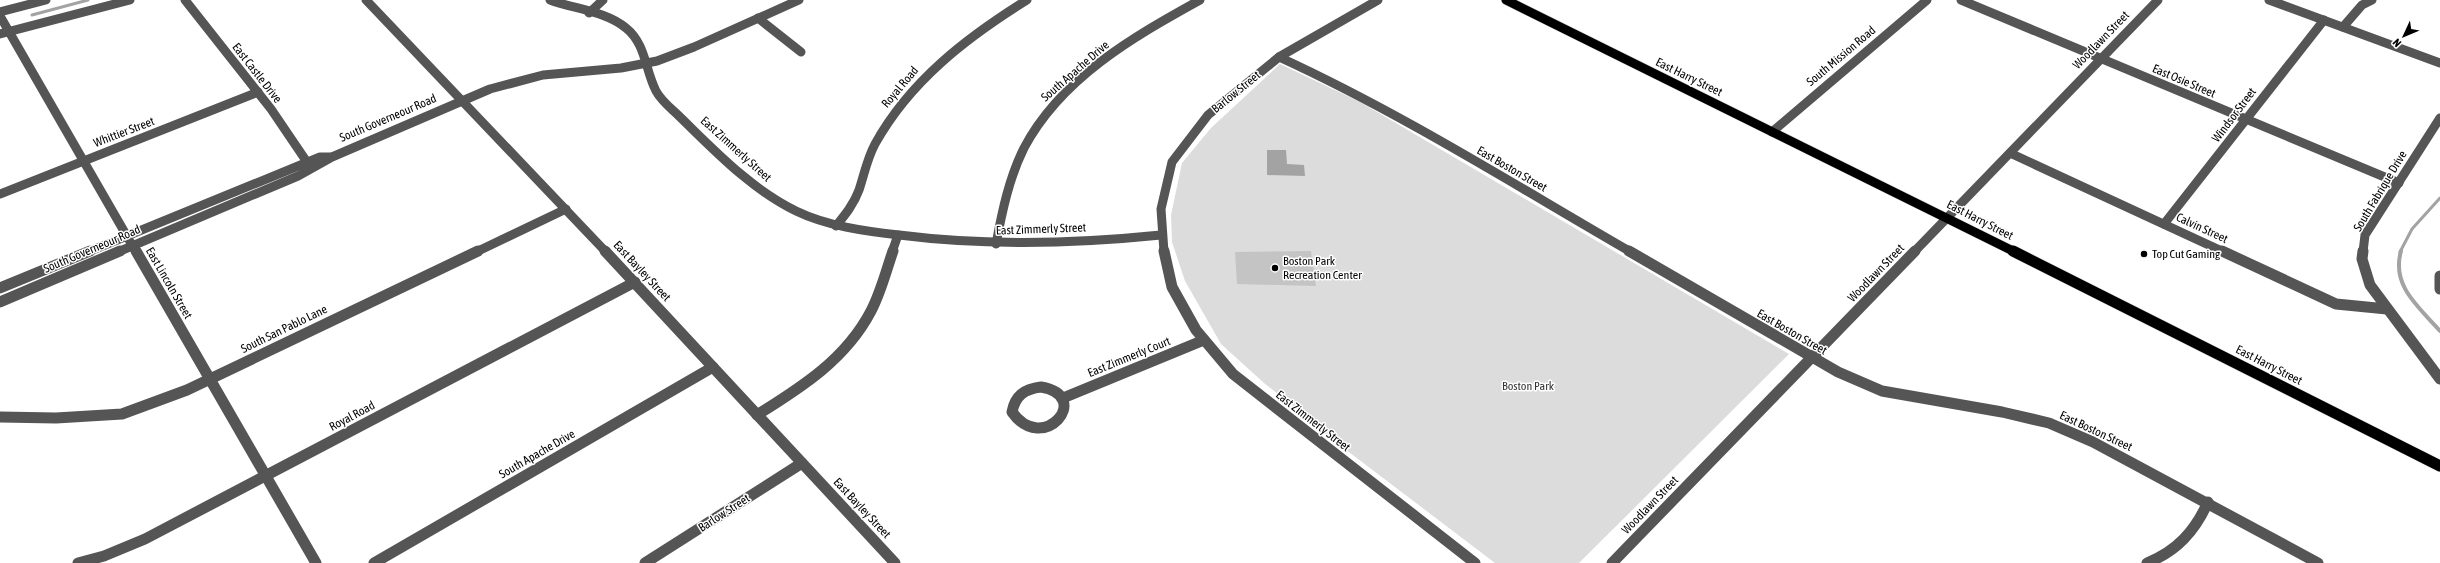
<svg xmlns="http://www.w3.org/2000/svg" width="2440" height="563" font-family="'Asap Condensed',sans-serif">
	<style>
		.green { fill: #dcdcdc }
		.water { fill: #a3a3a3 }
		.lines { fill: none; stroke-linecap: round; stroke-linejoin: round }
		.stream-far1 { stroke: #a3a3a3; stroke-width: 3 }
		.stream { stroke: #a3a3a3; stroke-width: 4 }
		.building { fill: #c4c4c4 }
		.major-far1-casing { stroke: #dbdbdb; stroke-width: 10 }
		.major-casing { stroke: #dbdbdb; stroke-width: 12 }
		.minor-far1 { stroke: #555; stroke-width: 9 }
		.minor { stroke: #555; stroke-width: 11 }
		.major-far1 { stroke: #000; stroke-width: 9 }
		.major { stroke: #000; stroke-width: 11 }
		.poi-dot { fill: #000; stroke: #fff; stroke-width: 1.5 }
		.labels { text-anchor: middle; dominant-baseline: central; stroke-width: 3; stroke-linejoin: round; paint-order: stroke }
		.street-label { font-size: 12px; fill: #000; stroke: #fff }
		.poi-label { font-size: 12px; fill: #000; stroke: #fff; text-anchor: start }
		.park-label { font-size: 12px; fill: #333; stroke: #fff }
	</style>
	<rect width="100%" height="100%" fill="#fff"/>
	<polygon class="green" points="1280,64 1360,102 1789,354 1579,563 1495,563 1312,424 1305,418 1306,416 1264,383 1221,344 1185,281 1172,242 1171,215 1182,163 1211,128"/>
	<polygon class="water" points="1267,150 1286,150 1287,164 1304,165 1305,176 1267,175"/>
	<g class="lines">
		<g class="stream-far1">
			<polyline points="32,15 88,0"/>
			<polyline points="2400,252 2412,229 2440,198"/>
		</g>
		<path class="stream" d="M2401,251C2391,286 2419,307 2440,331"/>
	</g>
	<polygon class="building" points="1311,251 1316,286 1237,284 1235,252"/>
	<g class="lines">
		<defs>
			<polyline id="major-far1" points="1506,0 2015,252"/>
			<polyline id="major" points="2013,251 2440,466"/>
		</defs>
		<use href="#major-far1" class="major-far1-casing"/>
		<use href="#major" class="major-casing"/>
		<g class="minor-far1">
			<polyline points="185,0 271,109 311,168"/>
			<polyline points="366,0 606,252"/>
			<path d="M550,0C574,9 606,11 626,28C646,44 645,70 656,91C662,102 672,109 680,117C715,151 751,189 796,211C827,226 864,231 899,235C986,246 1073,244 1161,235"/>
			<polyline points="1961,0 2399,183"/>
			<polyline points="2269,0 2440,63"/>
			<polyline points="0,12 46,0"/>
			<polyline points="589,13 603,0"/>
			<polyline points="0,16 136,252"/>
			<polyline points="758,18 801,52"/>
			<polyline points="2343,27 2362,5 2372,0"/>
			<polyline points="0,34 130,0"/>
			<path d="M1279,57C1401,113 1515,185 1631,252"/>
			<polyline points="1772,132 1927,0"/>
			<polyline points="2010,153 2224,252"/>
			<polyline points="0,194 258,92"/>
			<polyline points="2164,224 2324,20"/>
			<path d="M836,226C845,215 854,204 859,190C864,175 867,159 875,144C910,81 966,38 1027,0"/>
			<path d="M996,244C1002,212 1009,178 1024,148C1061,78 1133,37 1200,0"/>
			<polyline points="88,252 320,157 330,157"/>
			<polyline points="118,252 298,176 332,157 490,89 543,75 621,68 657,61 694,47 799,0"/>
			<polyline points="476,252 566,209"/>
			<polyline points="892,252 898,235"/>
			<polyline points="1164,252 1161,209 1172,162 1208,115 1279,57 1378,0"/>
			<polyline points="1914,252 2158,0"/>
			<polyline points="2363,252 2365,235 2440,118"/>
		</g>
		<g class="minor">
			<polyline points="136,251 316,563"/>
			<polyline points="605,251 895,563"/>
			<polyline points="1164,251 1172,287 1196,330 1233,374 1475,563"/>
			<polyline points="1629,251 1838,372 1882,391 2002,412 2049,423 2093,442 2318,563"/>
			<polyline points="2222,251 2336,304 2387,309"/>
			<polyline points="2363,251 2362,259 2370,285 2440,379"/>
			<polyline points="2440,276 2440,289"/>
			<polyline points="0,288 90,251"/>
			<polyline points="0,302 120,251"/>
			<path d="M1041,387C1094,396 1043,456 1012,412C1015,396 1024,389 1041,387Z"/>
			<polyline points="1063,398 1204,340"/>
			<path d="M757,415C802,387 846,359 871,311C881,292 886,271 893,251"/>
			<polyline points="0,417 56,418 122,414 187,390 478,251"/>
			<polyline points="78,563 104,556 145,539 635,282"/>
			<polyline points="374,563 713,367"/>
			<polyline points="645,563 802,463"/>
			<polyline points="1612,563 1915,251"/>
			<path d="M2147,563C2177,551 2195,531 2208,502"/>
		</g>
		<use href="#major-far1" class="major-far1"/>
		<use href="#major" class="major"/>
	</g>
	<g class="poi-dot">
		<circle cx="2144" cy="254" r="4"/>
		<circle cx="1275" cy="268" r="4"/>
	</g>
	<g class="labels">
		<g class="street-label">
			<text transform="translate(2101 40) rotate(-46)">Woodlawn Street</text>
			<text transform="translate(1841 56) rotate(-40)">South Mission Road</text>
			<text transform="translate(1075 71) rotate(-41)">South Apache Drive</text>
			<text transform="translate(257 73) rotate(52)">East Castle Drive</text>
			<text transform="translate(1689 77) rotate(26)">East Harry Street</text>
			<text transform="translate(2184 81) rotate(23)">East Osie Street</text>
			<text transform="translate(900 87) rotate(-50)">Royal Road</text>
			<text transform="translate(1236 92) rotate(-39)">Barlow Street</text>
			<text transform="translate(2234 115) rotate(-53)">Windsor Street</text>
			<text transform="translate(388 118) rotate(-23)">South Governeour Road</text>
			<text transform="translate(124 132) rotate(-21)">Whittier Street</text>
			<text transform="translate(736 149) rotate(42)">East Zimmerly Street</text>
			<text transform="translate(1512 169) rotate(30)">East Boston Street</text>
			<text transform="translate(2380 191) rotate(-59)">South Fabrique Drive</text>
			<text transform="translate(1980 220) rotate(27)">East Harry Street</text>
			<text transform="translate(2202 228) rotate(25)">Calvin Street</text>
			<text transform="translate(1041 229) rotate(-2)">East Zimmerly Street</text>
			<text transform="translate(92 249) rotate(-23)">South Governeour Road</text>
			<text transform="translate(642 271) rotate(47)">East Bayley Street</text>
			<text transform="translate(1876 273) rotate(-46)">Woodlawn Street</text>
			<text transform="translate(169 283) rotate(60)">East Lincoln Street</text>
			<text transform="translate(284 329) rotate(-26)">South San Pablo Lane</text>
			<text transform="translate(1792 332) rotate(30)">East Boston Street</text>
			<text transform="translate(1129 357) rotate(-22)">East Zimmerly Court</text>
			<text transform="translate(2269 365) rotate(27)">East Harry Street</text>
			<text transform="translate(352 416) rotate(-28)">Royal Road</text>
			<text transform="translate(1313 421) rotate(38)">East Zimmerly Street</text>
			<text transform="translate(2096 431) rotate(25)">East Boston Street</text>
			<text transform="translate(537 454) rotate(-30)">South Apache Drive</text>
			<text transform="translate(1650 505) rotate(-46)">Woodlawn Street</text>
			<text transform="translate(862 508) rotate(47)">East Bayley Street</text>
			<text transform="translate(724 513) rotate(-33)">Barlow Street</text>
		</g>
		<g class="poi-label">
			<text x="2152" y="254">Top Cut Gaming</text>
			<text x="1283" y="261">Boston Park<tspan x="1283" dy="14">Recreation Center</tspan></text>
		</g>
		<g class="park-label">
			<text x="1528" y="386">Boston Park</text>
		</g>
	</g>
	<g transform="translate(2404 36) rotate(226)" stroke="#ffffff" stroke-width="3" paint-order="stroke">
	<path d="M0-3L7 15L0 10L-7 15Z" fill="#000000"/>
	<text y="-6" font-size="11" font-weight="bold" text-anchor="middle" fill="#000000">N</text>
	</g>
</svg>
